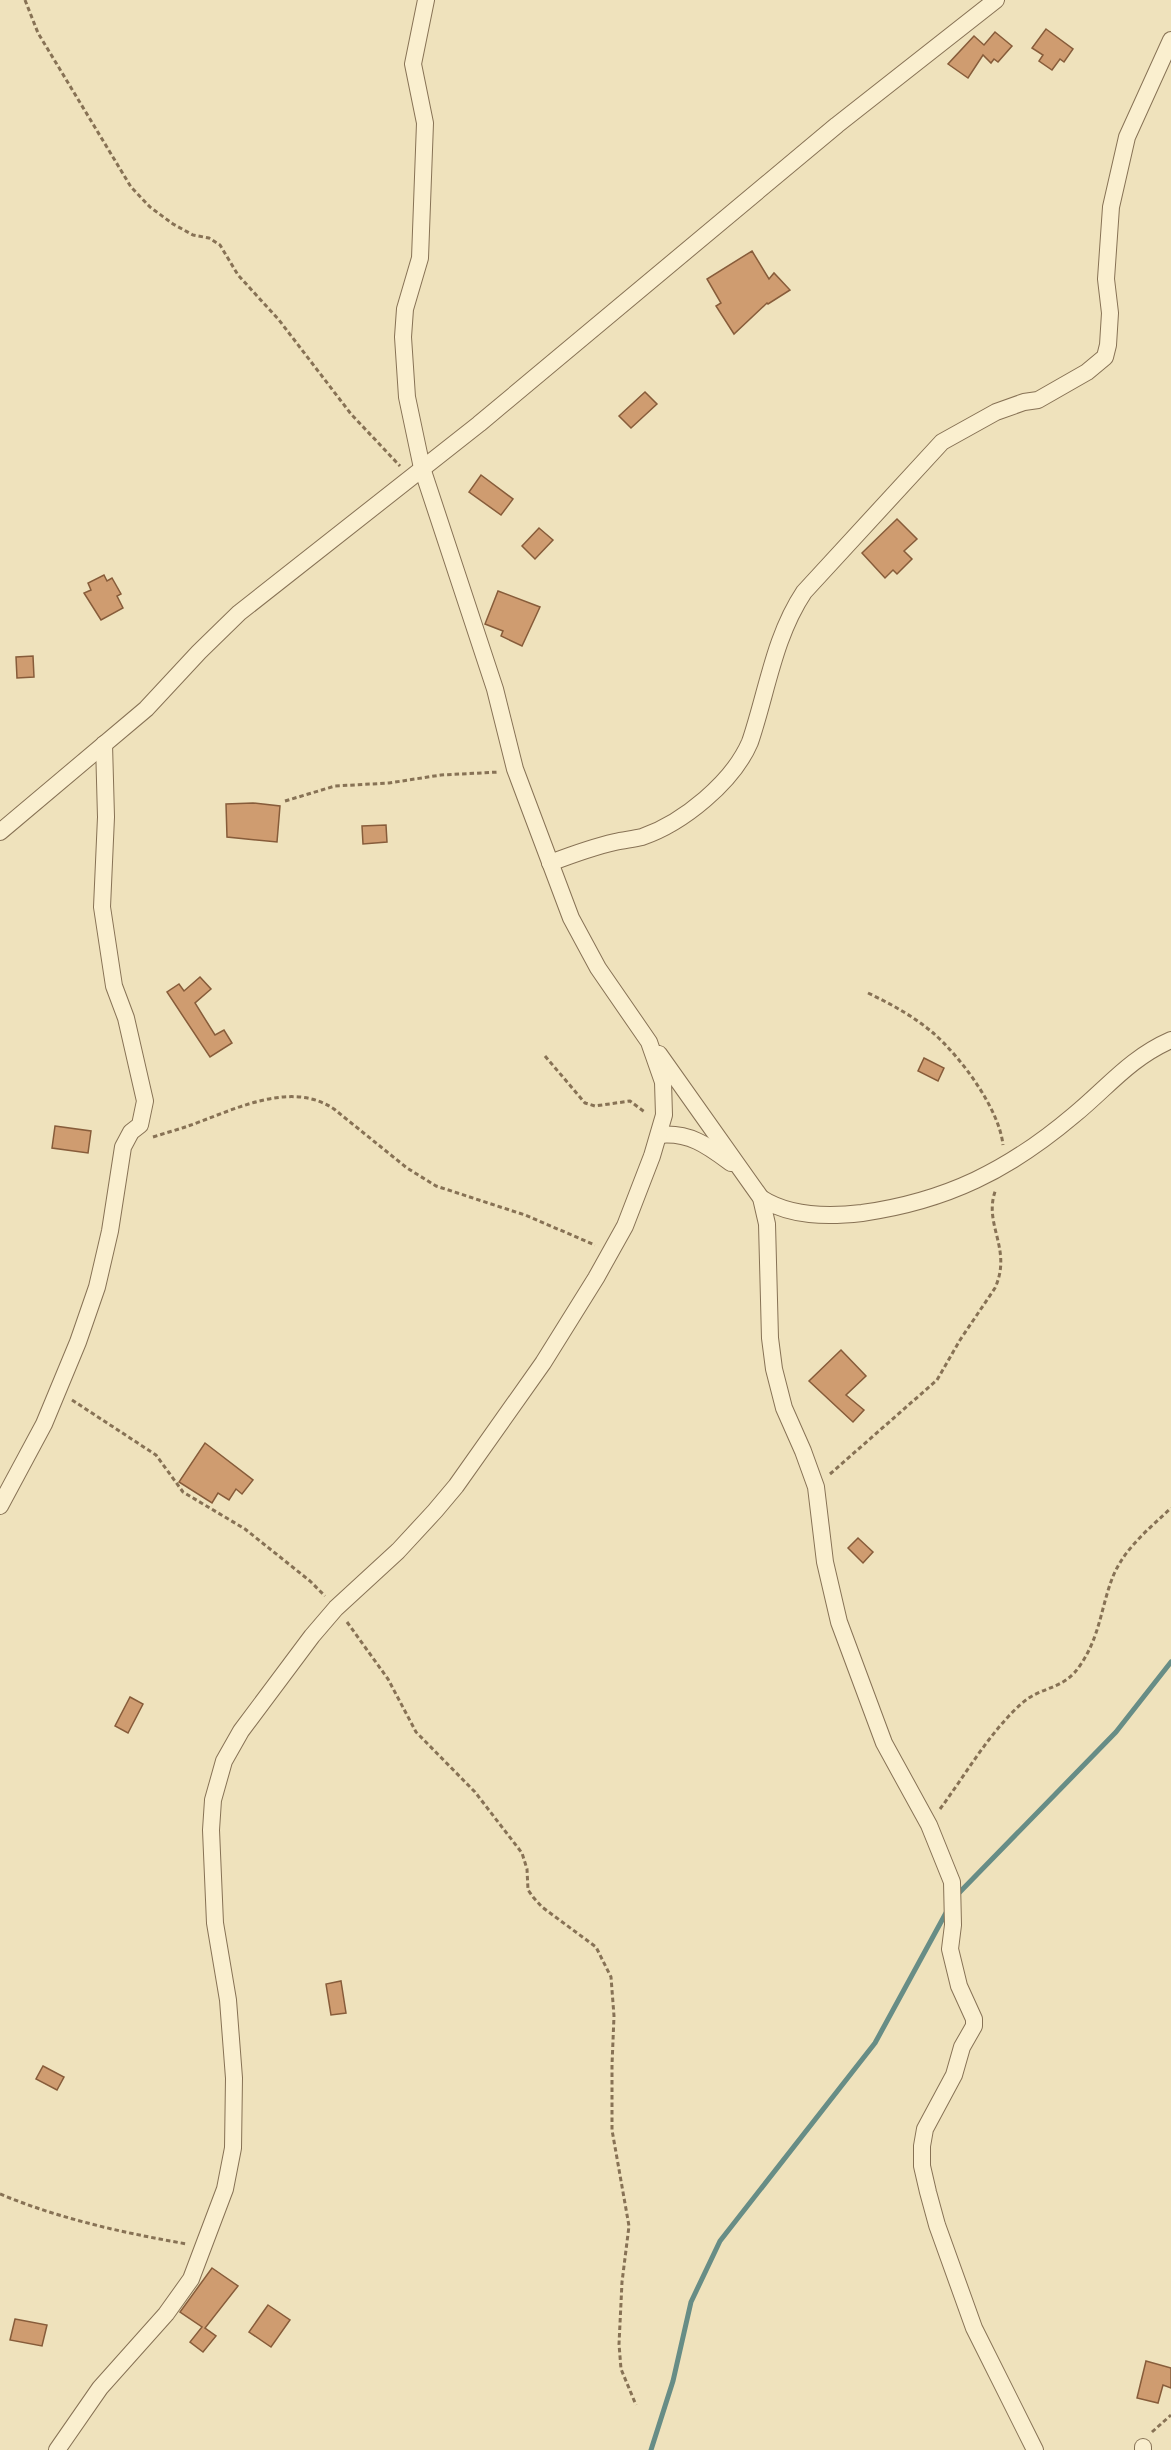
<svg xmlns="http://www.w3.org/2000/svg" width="1171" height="2450" font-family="'Playfair Display',serif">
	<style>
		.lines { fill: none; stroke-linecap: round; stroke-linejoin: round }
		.stream { stroke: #678d86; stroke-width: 5 }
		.building { fill: #cf9c70; stroke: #875c3a; stroke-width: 1.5 }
		.street-casing { stroke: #877255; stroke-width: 18 }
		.path { stroke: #877255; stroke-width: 3; stroke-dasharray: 4.5 3; stroke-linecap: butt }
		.street { stroke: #faefcf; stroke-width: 16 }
	</style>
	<rect width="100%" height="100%" fill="#efe2bc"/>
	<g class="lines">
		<g class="stream">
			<polyline points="956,1896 1116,1732 1171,1662"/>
			<polyline points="651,2450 673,2381 691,2302 720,2241 875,2043 947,1911"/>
		</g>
	</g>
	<g class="building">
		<polygon points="1046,29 1073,49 1064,62 1060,59 1052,70 1039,61 1043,55 1032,48"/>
		<polygon points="995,32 1012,46 998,62 994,59 991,63 983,55 968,78 948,64 974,36 984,45"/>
		<polygon points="752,251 769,279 774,273 790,290 768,304 767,303 734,334 716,306 721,303 707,279"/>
		<polygon points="645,392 657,404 631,428 619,416"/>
		<polygon points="481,475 513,499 501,515 469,492"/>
		<polygon points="897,519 917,539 904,551 912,559 897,574 893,570 885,578 862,553"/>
		<polygon points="539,528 553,540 535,559 522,546"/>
		<polygon points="104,575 107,581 112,578 121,594 117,596 123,608 101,620 84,593 91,590 88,583"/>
		<polygon points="498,591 540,607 522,646 501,636 503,631 485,624"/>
		<polygon points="33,656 34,677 17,678 16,657"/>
		<polygon points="253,803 280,806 277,842 227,837 226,804"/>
		<polygon points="386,825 387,842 363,844 362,826"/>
		<polygon points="200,977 211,989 195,1003 215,1035 224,1030 232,1043 210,1057 167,992 179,984 184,991"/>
		<polygon points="924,1058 944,1068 938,1081 918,1071"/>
		<polygon points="55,1126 91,1131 88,1153 52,1148"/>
		<polygon points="841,1350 866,1376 846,1395 864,1410 853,1422 809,1381"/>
		<polygon points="205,1443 253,1480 242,1494 236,1489 229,1500 218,1493 212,1503 179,1482"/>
		<polygon points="858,1538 873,1552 863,1563 848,1548"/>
		<polygon points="130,1697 143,1704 128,1733 115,1726"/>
		<polygon points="341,1981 346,2013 331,2015 326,1984"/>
		<polygon points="43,2066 64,2077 57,2090 36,2079"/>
		<polygon points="212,2268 238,2286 205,2328 216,2336 203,2352 190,2342 202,2327 180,2312"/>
		<polygon points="268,2305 290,2320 271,2347 249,2332"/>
		<polygon points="15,2319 47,2325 42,2346 10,2340"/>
		<polygon points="1146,2361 1171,2368 1171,2388 1163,2385 1158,2403 1137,2398"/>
	</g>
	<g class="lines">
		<defs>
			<g id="street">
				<polyline points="0,832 146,709 199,652 239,613 479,424 837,125 996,0"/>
				<path d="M550,863C571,855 593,847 615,842C624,840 634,839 642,837C683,823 733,782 750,742C767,692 774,637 804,592L942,442L996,412L1024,402L1038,400L1087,372L1105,357L1108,345L1110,313L1106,279L1111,207L1127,137L1171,40"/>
				<polyline points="659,1054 761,1198 767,1224 770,1338 774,1369 784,1408 803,1451 816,1487 825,1562 839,1622 884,1743 929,1825 952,1882 953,1925 950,1949 959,1986 974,2019 974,2026 962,2047 954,2075 925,2129 922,2146 922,2166 928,2192 937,2225 974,2328 1035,2450"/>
				<path d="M659,1135C690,1132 708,1146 731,1163"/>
				<path d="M761,1198C790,1217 828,1217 862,1213C947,1201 1009,1170 1074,1115C1108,1087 1130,1058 1171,1040"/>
				<polyline points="0,1506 44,1424 78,1342 97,1287 110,1231 123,1147 131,1132 140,1125 145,1101 126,1018 114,986 102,907 106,817 104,744"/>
				<polyline points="57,2450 100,2388 166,2314 191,2279 225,2189 233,2148 234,2078 228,2000 215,1923 211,1830 213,1800 224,1761 241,1731 312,1636 336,1608 398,1551 435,1511 456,1486 543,1363 596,1278 625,1226 652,1156 664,1115 663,1082 649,1042 598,968 571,918 527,801 515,769 495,689 422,468 407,397 403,337 405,309 420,258 425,123 413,64 426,0"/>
				<polyline points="1143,2450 1143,2447"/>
			</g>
		</defs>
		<use href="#street" class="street-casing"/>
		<g class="path">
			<polyline points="25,0 38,33 131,187 150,207 173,224 193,235 209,238 220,245 238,275 279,320 351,414 400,466"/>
			<polyline points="285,801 335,786 389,783 441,775 499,772"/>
			<path d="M868,993C891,1004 913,1016 932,1032C960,1056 999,1108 1003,1145"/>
			<polyline points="545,1056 585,1103 595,1106 630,1101 646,1113"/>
			<path d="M153,1137C165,1133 177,1130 188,1126C232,1111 290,1079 334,1109L407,1168L436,1186L525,1215L595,1245"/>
			<polyline points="72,1400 156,1455 183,1492 245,1529 310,1581 325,1596"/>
			<path d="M830,1474L937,1380L960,1340L995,1288C1013,1248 982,1224 996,1189"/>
			<polyline points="347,1622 388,1679 416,1732 475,1792 522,1853 527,1869 528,1890 533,1897 542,1907 596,1947 611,1977 614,2016 612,2065 612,2130 629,2226 622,2282 619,2344 621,2369 636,2405"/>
			<path d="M940,1809C966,1774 989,1733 1021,1704C1042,1685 1064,1691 1081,1664C1101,1634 1101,1605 1114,1574C1126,1547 1150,1528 1171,1508"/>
			<path d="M0,2194C60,2219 124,2233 187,2244"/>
			<polyline points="1152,2432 1171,2415"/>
		</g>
		<use href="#street" class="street"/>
	</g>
</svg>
